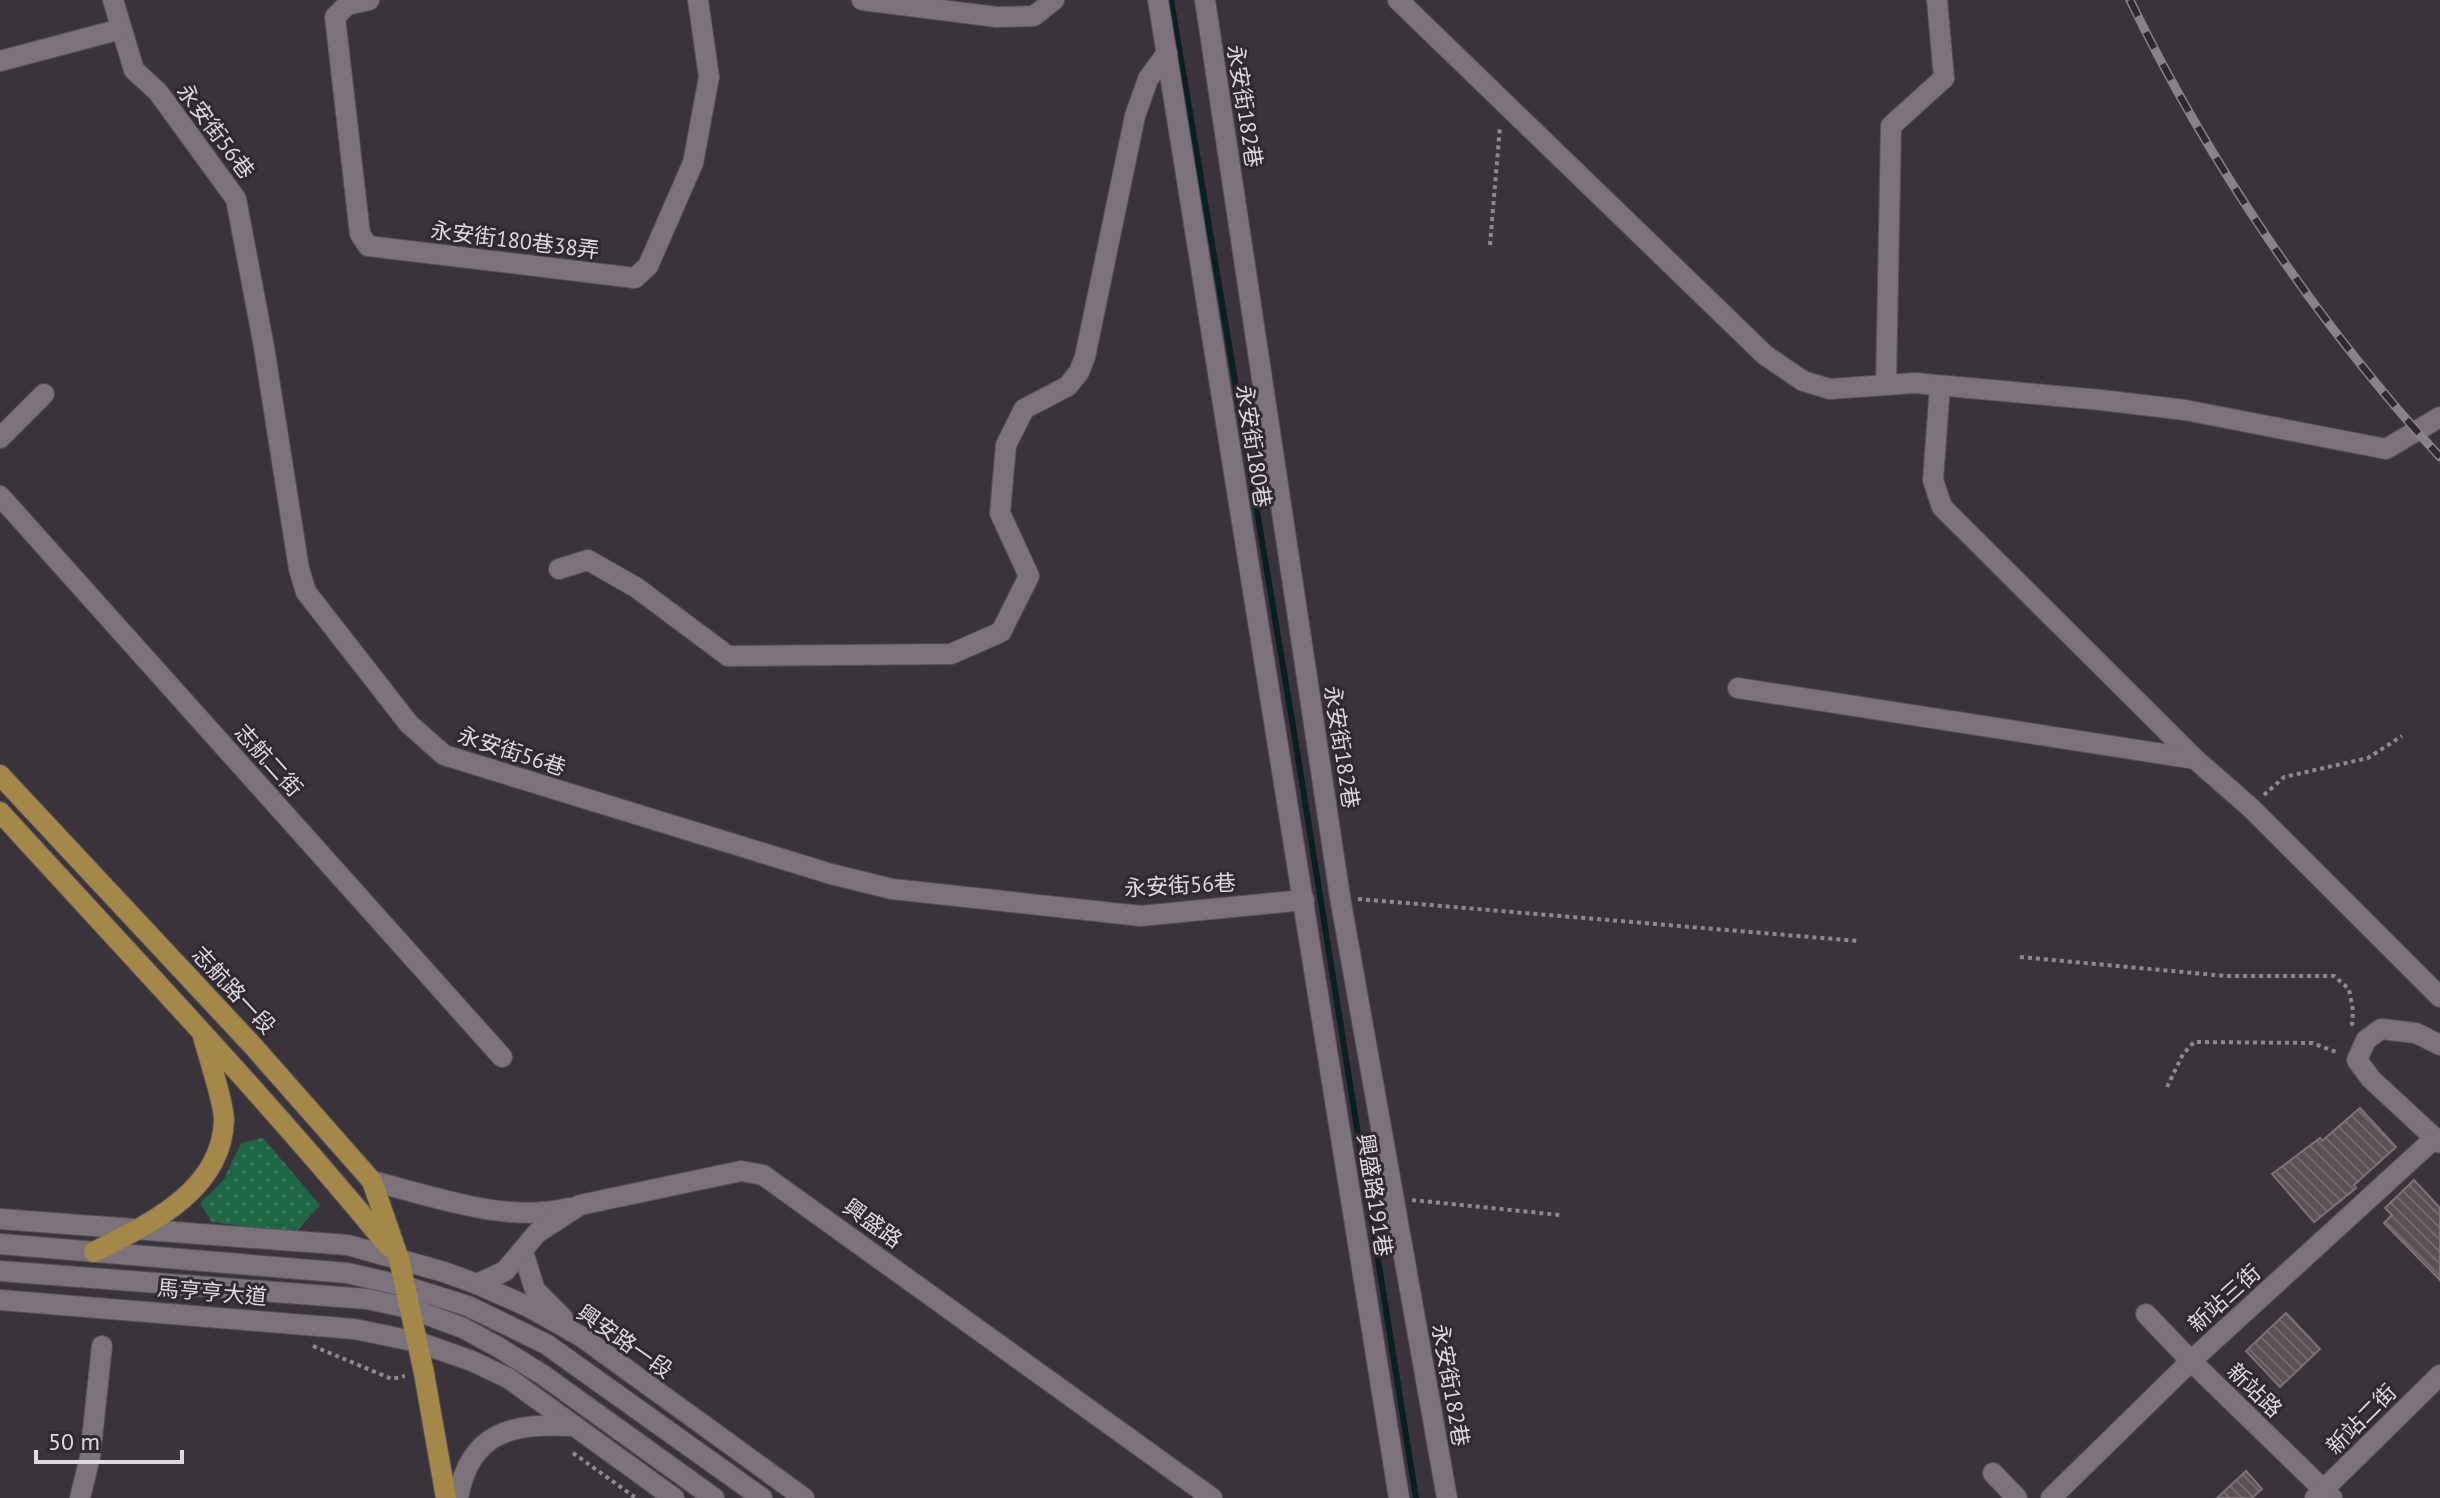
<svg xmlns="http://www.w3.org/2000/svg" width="2440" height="1498" font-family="'PT Sans','Noto Sans TC',sans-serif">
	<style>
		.grass { fill: url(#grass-dots) }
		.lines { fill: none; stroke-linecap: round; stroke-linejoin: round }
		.stream { stroke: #0b1e22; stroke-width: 6 }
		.building { fill: url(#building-back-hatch); stroke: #7f7277; stroke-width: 2 }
		.minor-casing { stroke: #575057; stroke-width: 22 }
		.major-casing { stroke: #575057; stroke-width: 22 }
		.path { stroke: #8f898f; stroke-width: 4; stroke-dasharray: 4 4; stroke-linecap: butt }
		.minor { stroke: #7b727b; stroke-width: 20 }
		.major { stroke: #a38849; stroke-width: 20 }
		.rail-casing { stroke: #898289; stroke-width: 9 }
		.rail { stroke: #312931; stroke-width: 6; stroke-dasharray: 18; stroke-linecap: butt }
		.labels { text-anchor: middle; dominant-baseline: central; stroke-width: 6; stroke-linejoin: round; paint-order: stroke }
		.street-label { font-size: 22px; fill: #ded9de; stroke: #312931 }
	</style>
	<defs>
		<pattern id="grass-dots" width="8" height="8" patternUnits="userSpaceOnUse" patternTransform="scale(2)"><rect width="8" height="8" fill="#1d6646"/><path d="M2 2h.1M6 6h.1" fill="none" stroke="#3d7b60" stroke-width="1.8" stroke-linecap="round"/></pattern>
		<pattern id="building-back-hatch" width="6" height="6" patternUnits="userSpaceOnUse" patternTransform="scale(2)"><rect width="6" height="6" fill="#5c5054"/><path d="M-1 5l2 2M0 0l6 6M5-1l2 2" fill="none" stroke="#73696c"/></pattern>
	</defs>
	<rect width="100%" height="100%" fill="#3b333b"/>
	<polygon class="grass" points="263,1138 320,1205 295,1233 212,1222 200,1203 223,1181 241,1143"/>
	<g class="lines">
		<polyline class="stream" points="1171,0 1292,720 1416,1498"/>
	</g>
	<g class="building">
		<polygon points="2360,1108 2396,1147 2354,1185 2356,1188 2314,1222 2272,1174 2320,1138 2322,1141"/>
		<polygon points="2414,1180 2440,1208 2440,1280 2384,1223 2392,1215 2385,1208"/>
		<polygon points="2286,1313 2320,1349 2280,1387 2246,1351"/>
		<polygon points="2246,1471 2262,1489 2252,1498 2217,1498"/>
	</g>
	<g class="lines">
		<defs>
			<g id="minor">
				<polyline points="113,0 134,70 158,92 236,199 264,347 299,569 306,592 409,724 444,755 831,874 892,889 1141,916 1304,900"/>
				<polyline points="369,0 347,5 335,17 360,234 368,246 635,278 648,266 693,163 709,77 698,0"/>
				<polyline points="862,0 997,17 1034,16 1054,0"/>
				<polyline points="1158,0 1399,1498"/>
				<polyline points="1205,0 1340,897 1447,1498"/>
				<polyline points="1398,0 1765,355 1803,381 1830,389 1915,383 2101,400 2185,410 2386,449 2440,417"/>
				<polyline points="0,61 121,29"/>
				<polyline points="1886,385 1891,126 1944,78 1937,0"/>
				<polyline points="1940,386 1933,480 1942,507 2195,759 2251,808 2440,997"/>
				<polyline points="0,438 44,394"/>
				<polyline points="0,496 502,1057"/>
				<polyline points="559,569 588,560 637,588 728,656 951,654 1001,632 1029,576 1000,513 1006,445 1024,409 1068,386 1079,372 1085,357 1135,116 1148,79 1167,53"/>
				<polyline points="1738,688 2195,759"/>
				<polyline points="2440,1045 2416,1033 2381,1029 2366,1040 2357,1060 2371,1079 2440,1143"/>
				<path d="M372,1181C432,1196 508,1224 569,1208"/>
				<polyline points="0,1219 348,1245 444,1272 477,1284 529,1307 582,1337 804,1498"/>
				<polyline points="0,1244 347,1273 404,1286 468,1306 546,1344 762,1498"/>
				<polyline points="523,1252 535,1290 563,1318"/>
				<polyline points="0,1271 367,1299 409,1308 463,1328 498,1347 543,1375 714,1498"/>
				<polyline points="477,1284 505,1271 537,1233 580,1205 741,1171 763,1175 1212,1498"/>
				<polyline points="0,1300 354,1329 418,1342 472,1361 508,1378 674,1498"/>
				<polyline points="2146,1314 2191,1361 2332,1498"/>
				<polyline points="1993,1473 2017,1498"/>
				<polyline points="80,1498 90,1457 102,1346"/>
				<path d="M458,1498C470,1430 514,1423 574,1426"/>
				<polyline points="2051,1498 2191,1361 2435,1138"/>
				<polyline points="2315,1498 2440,1375"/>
			</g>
			<g id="major">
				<polyline points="0,775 254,1047 372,1181 399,1259 424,1373 446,1498"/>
				<path d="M0,812C131,956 266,1097 389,1247"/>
				<path d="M94,1252C149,1224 222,1191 224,1120C224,1102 208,1056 203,1036"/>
			</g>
		</defs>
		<use href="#minor" class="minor-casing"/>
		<use href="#major" class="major-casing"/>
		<g class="path">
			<polyline points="1490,245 1500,126"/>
			<polyline points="2264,795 2284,777 2368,758 2402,736"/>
			<polyline points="1358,899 1858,941"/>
			<polyline points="2020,957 2226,976 2334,976 2349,989 2353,1011 2352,1024 2355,1027"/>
			<polyline points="2167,1087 2183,1054 2194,1042 2312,1043 2339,1053"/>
			<polyline points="1412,1200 1560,1215"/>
			<polyline points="313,1346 392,1379 405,1376"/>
			<polyline points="573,1453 636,1498"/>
		</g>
		<use href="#minor" class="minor"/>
		<use href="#major" class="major"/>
		<defs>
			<path id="rail" d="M2130,0C2208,162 2319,325 2440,457"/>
		</defs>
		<use href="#rail" class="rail-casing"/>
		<use href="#rail" class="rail"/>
	</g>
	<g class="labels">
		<g class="street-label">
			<text transform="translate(1245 106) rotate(81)">永安街182巷</text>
			<text transform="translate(216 131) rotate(53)">永安街56巷</text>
			<text transform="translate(515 240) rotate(7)">永安街180巷38弄</text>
			<text transform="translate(1254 446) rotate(81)">永安街180巷</text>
			<text transform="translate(1342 747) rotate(81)">永安街182巷</text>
			<text transform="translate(512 751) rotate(18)">永安街56巷</text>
			<text transform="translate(269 760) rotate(48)">志航二街</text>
			<text transform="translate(1180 885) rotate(-3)">永安街56巷</text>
			<text transform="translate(234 990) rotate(47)">志航路一段</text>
			<text transform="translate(1375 1195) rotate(81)">興盛路191巷</text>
			<text transform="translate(873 1223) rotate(36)">興盛路</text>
			<text transform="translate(212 1292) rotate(5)">馬亨亨大道</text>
			<text transform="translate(2224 1298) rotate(-42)">新站三街</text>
			<text transform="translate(625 1341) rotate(35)">興安路一段</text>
			<text transform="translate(1451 1385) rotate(80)">永安街182巷</text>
			<text transform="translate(2255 1390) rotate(44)">新站路</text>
			<text transform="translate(2361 1419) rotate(-45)">新站二街</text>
		</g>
	</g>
	<path d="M36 1450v12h146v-12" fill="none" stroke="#ded9de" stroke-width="4"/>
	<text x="48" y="1450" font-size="24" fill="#ded9de" stroke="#312931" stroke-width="6" paint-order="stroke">50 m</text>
</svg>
